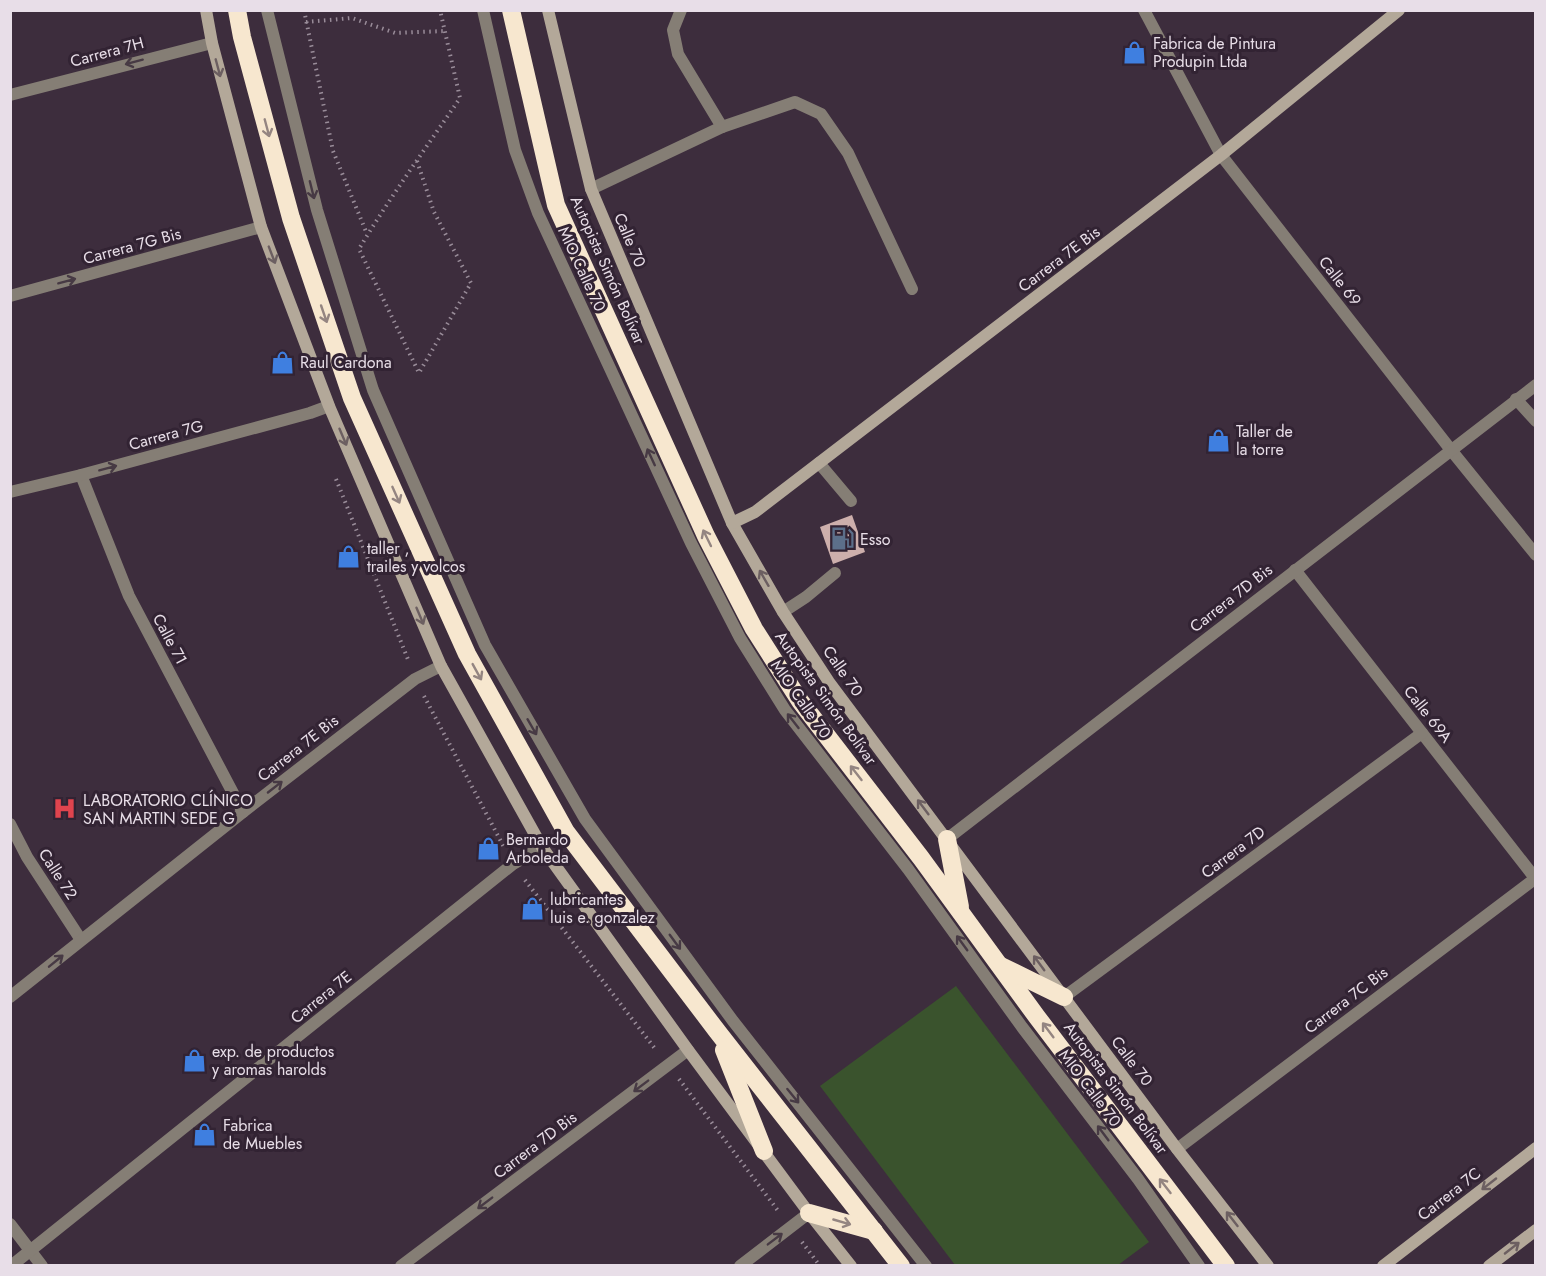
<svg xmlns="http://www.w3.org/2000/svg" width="1546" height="1276" font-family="Jost,sans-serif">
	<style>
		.green { fill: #3a532d }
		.building { fill: #cdafac }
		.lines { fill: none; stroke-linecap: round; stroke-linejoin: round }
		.path { stroke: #998c99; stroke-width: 4; stroke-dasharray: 1.5 4.5; stroke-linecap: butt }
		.lane { stroke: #857e75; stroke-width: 12 }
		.street { stroke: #857e75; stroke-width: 12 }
		.secondary { stroke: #b3a899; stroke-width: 12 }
		.highway { stroke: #f7e7cf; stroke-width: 18 }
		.oneway { stroke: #473a44 }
		.oneway2 { stroke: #6c5f61 }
		.oneway3 { stroke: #948581 }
		.labels { text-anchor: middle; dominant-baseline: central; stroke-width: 6; stroke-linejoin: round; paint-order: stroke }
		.poi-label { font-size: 16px; fill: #e8dee8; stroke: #322333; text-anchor: start }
		.street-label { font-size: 16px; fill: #e8dee8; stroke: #322333 }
	</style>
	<rect width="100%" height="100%" fill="#3d2d3d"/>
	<polygon class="green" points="956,986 1149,1242 1118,1265 955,1265 820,1086"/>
	<polygon class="building" points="852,515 865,552 833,564 820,527"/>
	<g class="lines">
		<g class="path">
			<polyline points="304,10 333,151 367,234"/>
			<polyline points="306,22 352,18 395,33 445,31"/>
			<path d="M417,161L434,212L471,283L419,373L359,249C390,197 426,148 460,98L440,10"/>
			<polyline points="336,479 409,662"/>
			<polyline points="424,696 505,849"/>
			<polyline points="525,880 656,1050"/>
			<polyline points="679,1079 779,1212"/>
			<polyline points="802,1242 820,1266"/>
		</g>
		<g class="lane">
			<polyline points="267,10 317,210 373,390 485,645 585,819 733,1021 926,1266"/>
			<polyline points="483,10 515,150 538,213 691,543 740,638 785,710 908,869 1022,1027 1138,1179 1199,1266"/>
			<polyline points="681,10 673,30 678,54 722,127"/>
			<polyline points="591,189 722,127 795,102 821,114 848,153 912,289"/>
			<polyline points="1516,399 1536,421"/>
			<polyline points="819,463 851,501"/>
			<polyline points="783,612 806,597 835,573"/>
		</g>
		<g class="street">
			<polyline points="1144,10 1221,155 1451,450 1536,555"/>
			<polyline points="10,95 212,43"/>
			<polyline points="10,296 261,227"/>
			<polyline points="81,475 129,596 243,812"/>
			<polyline points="10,492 81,475 310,413 329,406"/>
			<polyline points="1295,570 1535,878"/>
			<polyline points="10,824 27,857 81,940"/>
			<polyline points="947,839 1536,385"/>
			<polyline points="10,997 243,812 415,679 441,666"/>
			<polyline points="1064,997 1422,733"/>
			<polyline points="1177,1149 1536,878"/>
			<polyline points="10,1224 42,1266"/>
			<polyline points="11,1266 513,864 542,847"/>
			<polyline points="401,1266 688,1050"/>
			<polyline points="740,1266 809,1213"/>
		</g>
		<g class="secondary">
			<polyline points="206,10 212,43 261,227 329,406 441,666 542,847 688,1050 809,1213 851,1266"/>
			<polyline points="548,10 591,189 732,523 783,612 829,682 1177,1149 1268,1266"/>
			<polyline points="732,523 755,512 1221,155 1399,10"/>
			<polyline points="1383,1266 1536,1148"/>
			<polyline points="1489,1266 1536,1230"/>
		</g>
		<g class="highway">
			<polyline points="237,10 242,37 291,218 352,398 467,654 566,832 717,1031 901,1266"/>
			<polyline points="511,10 556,205 706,536 754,629 800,701 921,858 1037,1017 1226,1266"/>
			<polyline points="947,839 960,907"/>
			<polyline points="1001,966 1064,997"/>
			<polyline points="724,1050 764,1151"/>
			<polyline points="809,1213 874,1231"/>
		</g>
	</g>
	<defs><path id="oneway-shaft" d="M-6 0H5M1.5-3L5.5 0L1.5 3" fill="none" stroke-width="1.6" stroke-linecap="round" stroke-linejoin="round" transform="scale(1.5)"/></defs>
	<g class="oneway">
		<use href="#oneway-shaft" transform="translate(134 62) rotate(165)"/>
		<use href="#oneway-shaft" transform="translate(312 190) rotate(76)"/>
		<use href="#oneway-shaft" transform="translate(67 281) rotate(-15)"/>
		<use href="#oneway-shaft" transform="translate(651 457) rotate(-115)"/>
		<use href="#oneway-shaft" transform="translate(108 468) rotate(-15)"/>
		<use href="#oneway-shaft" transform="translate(793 721) rotate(-128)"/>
		<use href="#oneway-shaft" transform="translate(532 727) rotate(60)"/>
		<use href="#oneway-shaft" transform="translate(275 787) rotate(-38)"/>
		<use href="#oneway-shaft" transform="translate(675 942) rotate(54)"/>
		<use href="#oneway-shaft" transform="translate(962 943) rotate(-126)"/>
		<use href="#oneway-shaft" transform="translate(56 961) rotate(-39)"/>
		<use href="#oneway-shaft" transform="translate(641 1086) rotate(143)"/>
		<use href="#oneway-shaft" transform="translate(793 1096) rotate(51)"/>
		<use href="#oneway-shaft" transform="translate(1103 1133) rotate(-127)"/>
		<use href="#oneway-shaft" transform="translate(485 1203) rotate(143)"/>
		<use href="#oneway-shaft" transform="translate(775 1239) rotate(-37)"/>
	</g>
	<g class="oneway2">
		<use href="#oneway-shaft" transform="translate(218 68) rotate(75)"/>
		<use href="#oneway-shaft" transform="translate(272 255) rotate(69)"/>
		<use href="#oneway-shaft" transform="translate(343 437) rotate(67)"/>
		<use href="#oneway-shaft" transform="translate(764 578) rotate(-120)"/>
		<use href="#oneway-shaft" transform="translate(420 616) rotate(67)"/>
		<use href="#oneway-shaft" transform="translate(923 807) rotate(-127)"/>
		<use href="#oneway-shaft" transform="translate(1039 963) rotate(-126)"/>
		<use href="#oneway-shaft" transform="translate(1489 1184) rotate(142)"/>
		<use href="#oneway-shaft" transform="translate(1232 1219) rotate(-128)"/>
		<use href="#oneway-shaft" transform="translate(1512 1248) rotate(-38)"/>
	</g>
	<g class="oneway3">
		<use href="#oneway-shaft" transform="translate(267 128) rotate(75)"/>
		<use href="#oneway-shaft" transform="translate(324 314) rotate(71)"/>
		<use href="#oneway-shaft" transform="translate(396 495) rotate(66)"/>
		<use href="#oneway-shaft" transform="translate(707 538) rotate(-116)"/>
		<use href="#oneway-shaft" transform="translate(477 672) rotate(61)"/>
		<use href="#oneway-shaft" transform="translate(856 773) rotate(-128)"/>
		<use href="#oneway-shaft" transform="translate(1048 1030) rotate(-127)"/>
		<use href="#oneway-shaft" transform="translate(1165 1186) rotate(-128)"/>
		<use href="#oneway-shaft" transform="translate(842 1222) rotate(16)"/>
	</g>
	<defs>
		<symbol id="shop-bare" viewBox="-9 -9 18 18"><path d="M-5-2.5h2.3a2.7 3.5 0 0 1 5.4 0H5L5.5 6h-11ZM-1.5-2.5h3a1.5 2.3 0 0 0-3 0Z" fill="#3f7fe0" stroke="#322333" stroke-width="2.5" paint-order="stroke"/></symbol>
		<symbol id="fuel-bare" viewBox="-9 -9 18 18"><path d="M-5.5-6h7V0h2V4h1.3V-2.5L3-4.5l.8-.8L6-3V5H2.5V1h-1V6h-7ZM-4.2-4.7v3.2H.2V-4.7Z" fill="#5c6f8a" stroke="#322333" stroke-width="2.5" paint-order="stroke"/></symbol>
		<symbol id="hospital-bare" viewBox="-9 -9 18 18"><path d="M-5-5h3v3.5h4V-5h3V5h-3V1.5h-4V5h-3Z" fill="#e0444e" stroke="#322333" stroke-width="2.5" paint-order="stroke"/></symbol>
	</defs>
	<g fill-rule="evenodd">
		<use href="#shop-bare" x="1118" y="36" width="33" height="33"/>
		<use href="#shop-bare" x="266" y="346" width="33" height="33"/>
		<use href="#shop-bare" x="1202" y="424" width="33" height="33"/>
		<use href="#fuel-bare" x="826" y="522" width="33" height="33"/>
		<use href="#shop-bare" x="332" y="540" width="33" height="33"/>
		<use href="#hospital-bare" x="48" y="792" width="33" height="33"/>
		<use href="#shop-bare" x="472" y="832" width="33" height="33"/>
		<use href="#shop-bare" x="516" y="892" width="33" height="33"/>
		<use href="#shop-bare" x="178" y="1044" width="33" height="33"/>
		<use href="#shop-bare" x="188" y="1118" width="33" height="33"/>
	</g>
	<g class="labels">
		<g class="poi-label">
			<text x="1153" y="43">Fabrica de Pintura<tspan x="1153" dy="18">Produpin Ltda</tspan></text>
			<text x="300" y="362">Raul Cardona</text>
			<text x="1236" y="431">Taller de<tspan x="1236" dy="18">la torre</tspan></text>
			<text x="860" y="539">Esso</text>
			<text x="367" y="548">taller ,<tspan x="367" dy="18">trailes y volcos</tspan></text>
			<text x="83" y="800">LABORATORIO CLÍNICO<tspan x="83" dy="18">SAN MARTIN SEDE G</tspan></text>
			<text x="506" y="839">Bernardo<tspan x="506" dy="18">Arboleda</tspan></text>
			<text x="550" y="899">lubricantes<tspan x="550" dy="18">luis e. gonzalez</tspan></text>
			<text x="212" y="1051">exp. de productos<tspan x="212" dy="18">y aromas harolds</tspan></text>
			<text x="223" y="1125">Fabrica<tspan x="223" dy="18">de Muebles</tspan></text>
		</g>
		<g class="street-label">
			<text transform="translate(107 52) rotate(-15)">Carrera 7H</text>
			<text transform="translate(630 240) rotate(67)">Calle 70</text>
			<text transform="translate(132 246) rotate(-15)">Carrera 7G Bis</text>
			<text transform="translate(1059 259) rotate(-37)">Carrera 7E Bis</text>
			<text transform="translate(582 269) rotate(65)">MIO Calle 70</text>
			<text transform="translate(608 270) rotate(66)">Autopista Simón Bolívar</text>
			<text transform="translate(1340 281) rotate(52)">Calle 69</text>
			<text transform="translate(166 435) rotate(-15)">Carrera 7G</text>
			<text transform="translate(1231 598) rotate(-38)">Carrera 7D Bis</text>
			<text transform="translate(170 639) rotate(62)">Calle 71</text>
			<text transform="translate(843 671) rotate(55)">Calle 70</text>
			<text transform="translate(826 698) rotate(54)">Autopista Simón Bolívar</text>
			<text transform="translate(801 699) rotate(55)">MIO Calle 70</text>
			<text transform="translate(1428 714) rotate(52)">Calle 69A</text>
			<text transform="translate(298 748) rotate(-38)">Carrera 7E Bis</text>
			<text transform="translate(1233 852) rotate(-37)">Carrera 7D</text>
			<text transform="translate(58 874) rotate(57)">Calle 72</text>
			<text transform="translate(321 997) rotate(-39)">Carrera 7E</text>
			<text transform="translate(1346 1000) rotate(-37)">Carrera 7C Bis</text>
			<text transform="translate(1132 1061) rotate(53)">Calle 70</text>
			<text transform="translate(1090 1088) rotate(53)">MIO Calle 70</text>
			<text transform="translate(1116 1088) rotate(53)">Autopista Simón Bolívar</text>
			<text transform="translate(535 1145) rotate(-37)">Carrera 7D Bis</text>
			<text transform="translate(1449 1194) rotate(-38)">Carrera 7C</text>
		</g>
	</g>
	<rect width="1546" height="1276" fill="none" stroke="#e8dee8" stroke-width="24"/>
</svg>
